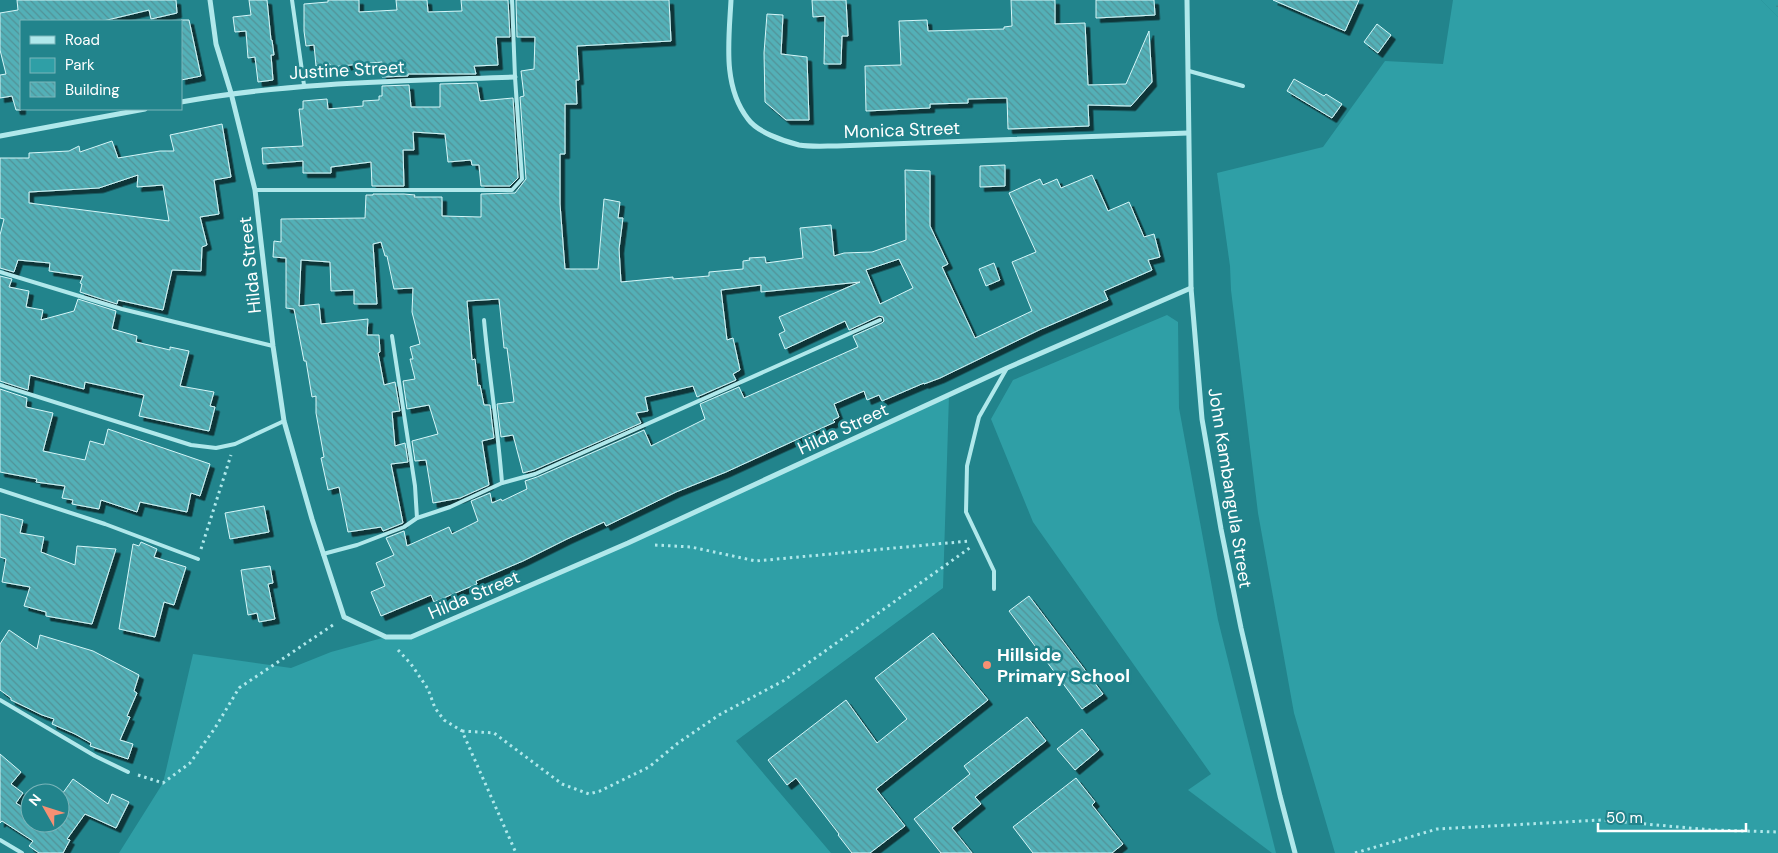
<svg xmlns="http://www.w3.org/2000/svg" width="1778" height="853" font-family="'DM Sans',sans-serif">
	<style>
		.green { fill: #2f9fa6 }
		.wetland { fill: url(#wetland-marsh) }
		.building { fill: url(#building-back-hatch); stroke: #d5f6f8; fill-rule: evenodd; filter: url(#shadow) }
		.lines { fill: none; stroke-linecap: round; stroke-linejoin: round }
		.path { stroke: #b0e8eb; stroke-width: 3; stroke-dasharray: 2.5 4; stroke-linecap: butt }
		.service { stroke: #b0e8eb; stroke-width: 4 }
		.minor { stroke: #b0e8eb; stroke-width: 5 }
		.poi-dot { fill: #f79073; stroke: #22848c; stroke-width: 2 }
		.labels { text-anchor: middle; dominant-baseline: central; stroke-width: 5; stroke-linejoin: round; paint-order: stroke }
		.street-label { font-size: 18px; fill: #fff; stroke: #22848c }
		.poi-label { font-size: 18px; font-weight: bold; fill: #fff; stroke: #22848c; text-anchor: start }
	</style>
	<defs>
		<pattern id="wetland-marsh" width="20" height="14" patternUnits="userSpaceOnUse" patternTransform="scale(1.25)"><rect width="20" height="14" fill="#2f9fa6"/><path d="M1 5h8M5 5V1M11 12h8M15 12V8" fill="none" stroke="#398286"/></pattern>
		<pattern id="building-back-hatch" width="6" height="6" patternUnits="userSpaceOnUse" patternTransform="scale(1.25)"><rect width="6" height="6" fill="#53b0b7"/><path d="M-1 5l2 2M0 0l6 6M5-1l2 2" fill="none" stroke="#519297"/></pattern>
		<filter id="shadow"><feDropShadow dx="4.5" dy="4.5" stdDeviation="0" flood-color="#0009"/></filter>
	</defs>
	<rect width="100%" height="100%" fill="#22848c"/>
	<g class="green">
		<polygon points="1453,0 1761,0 1778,17 1778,853 1335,853 1294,713 1258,513 1231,290 1230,266 1217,173 1323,147 1385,61 1443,64"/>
		<polygon points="1167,315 1178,322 1179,408 1218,620 1276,853 1272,853 1188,790 1211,774 1033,522 991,419 1013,380"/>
		<polygon points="949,395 943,588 736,741 831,853 119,853 163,783 193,654 291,668 331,652 386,637 411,637 628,543"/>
	</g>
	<polygon class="wetland" points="1761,0 1778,0 1778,17"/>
	<g class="building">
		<polygon points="17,0 176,0 177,13 151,19 149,10 103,21 21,21 21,110 16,110 12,96 0,98 0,75 6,74 0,50 0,13 18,10"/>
		<polygon points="249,0 267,0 271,40 272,40 274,55 271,55 273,80 258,82 255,57 248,58 246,31 235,32 233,17 251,15"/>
		<polygon points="328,0 359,0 359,12 397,10 396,0 427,0 428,12 462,11 461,0 508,0 510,37 496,37 498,65 474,66 476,74 408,74 408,76 382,77 382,62 330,67 330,64 316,66 314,45 306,46 304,31 304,4 328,2"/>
		<path d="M516,0H669L671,41L577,46L579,80H576L577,104H565V154H560V204L565,269H598L604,199L620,202L618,218H623L619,249L621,282L673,277V279L709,276V272L743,269V261L750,260L749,258L765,257L766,263L803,258L800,228L831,225L834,256L844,253L872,252L906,240L905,170L930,171V226L948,264L942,267L975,338L1032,311L1012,262L1036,252L1009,193L1040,179L1043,185L1057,179L1061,188L1092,175L1108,211L1129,202L1144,237L1154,234L1160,257L1148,260L1152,270L1104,291L1108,300L1039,330L940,378L924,384V383L882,401L879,395L867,400L864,391L834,404L839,417L833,420L835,422L726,472L676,492L606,526L604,522L567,539L523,561L476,581L477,584L434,602L431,595L381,616L371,592L385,586L376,563L394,555L386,538L404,531L407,546L449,527L452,534L478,521L471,501L490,493L492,503L501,499L502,501L527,489L525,481L537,477L644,430L651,446L705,419L700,404L739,387L744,398L858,347L853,336L882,323L884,321L883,317L879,316L849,330L845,321L785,349L779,334L785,331L779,317L860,282L761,292V285L721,290L727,340L733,338L740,370L733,374L736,380L697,397L693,386L645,397L648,411L636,413L641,423L534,470L523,473L513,435L501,437L497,404L514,402L507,348H504L499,299L467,301L472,360L475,359L478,386L480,385L484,405H490L492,423L494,438L482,441L489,485L460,498L433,503L426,460L415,461L412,441L438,434L429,405L407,409L403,381L415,379L410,359H413L410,347L420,344L412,312L413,288L394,289L387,256H385L381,242L373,244L377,304H354V290L331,291L330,262L301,260L299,306L319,304L321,324L368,319L367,335H379L380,352L378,353L384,385L395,382L400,411L392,412L395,446L405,443L408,462L391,464L403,523L383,531L381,527L348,532L339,487L328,490L321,458L324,457L316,413V396L312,397L306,361H304L294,309L286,308V258L273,257L274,241L281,242V219L365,218L366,195H373V194H404L415,195L414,197H442V216L481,217V194L515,193L526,179L520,97L524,96L521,71L534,69L535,37H517ZM899,259L913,288L880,304L866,270Z"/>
		<polygon points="812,0 846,0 848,36 842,36 841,64 824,64 825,16 813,17"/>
		<polygon points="1011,0 1055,0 1055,24 1085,23 1088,85 1126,84 1149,31 1152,82 1131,106 1088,105 1089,126 1008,129 1007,98 968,99 968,103 930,104 930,108 866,111 865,66 901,65 899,21 927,20 928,31 1004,29 1004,27 1012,26"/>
		<polygon points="1096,0 1154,0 1155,15 1096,18"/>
		<polygon points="1273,0 1359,0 1345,31"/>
		<polygon points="767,14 783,15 781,54 807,57 809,120 786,120 765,102 764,53"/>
		<polygon points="181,20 189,20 201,76 181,80"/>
		<polygon points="1377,24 1391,35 1378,53 1364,42"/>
		<polygon points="1294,79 1324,96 1326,94 1342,104 1332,118 1287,91"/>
		<polygon points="477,83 480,101 513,98 518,178 510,186 481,186 479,165 472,165 471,160 448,162 445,134 413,132 414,150 403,150 404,186 372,186 371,162 331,167 331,173 303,173 303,161 263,164 262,148 303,146 299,109 303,109 303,101 327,99 328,109 363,106 363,101 379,100 379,96 382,96 382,86 409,85 411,107 440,107 440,84"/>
		<path d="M222,124L231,177L214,180L219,214L200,217L207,245L202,247L201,271L172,270L163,310L118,300L117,304L80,292L82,284L80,283L83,276L49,271L50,263L18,260L14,272L0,268V235L4,219L0,218V158H29V153L69,151L79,146L80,152L112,141L118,158L160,151H174L170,135ZM138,175L137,187L163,185L169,221L29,203V192L99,188Z"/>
		<polygon points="1005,165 1005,186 980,187 980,166"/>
		<polygon points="994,263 1000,280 986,286 979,269"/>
		<polygon points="0,276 12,279 9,287 29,291 26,307 43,310 41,320 74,311 78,299 116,311 112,329 137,336 136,342 170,350 170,347 189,351 180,386 214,392 210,406 215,407 209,431 139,416 144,395 85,382 84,389 30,375 28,390 0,381"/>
		<polygon points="0,389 27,398 26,407 53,413 43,451 85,460 90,441 104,445 108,429 210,464 200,496 191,493 187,512 140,502 137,512 101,500 99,509 72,504 73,500 62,498 65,486 36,482 37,479 0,472"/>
		<polygon points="264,506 269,532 230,539 225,513"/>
		<polygon points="0,514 23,520 20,533 44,537 41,552 75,565 77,546 116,549 92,624 46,616 46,612 24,606 30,587 2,582 6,559 0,557"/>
		<polygon points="141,542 157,549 154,557 186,567 174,605 164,602 155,637 119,629 133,544 139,546"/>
		<polygon points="270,566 273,583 268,584 275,619 259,622 257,613 248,615 241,570"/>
		<polygon points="1029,596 1103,694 1082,709 1009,611"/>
		<polygon points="9,630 37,649 40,635 93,651 139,675 134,691 137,693 127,716 130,717 120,740 133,744 128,759 90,746 91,743 75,734 52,724 54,719 42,715 11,700 11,698 0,690 0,644"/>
		<polygon points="933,633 988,700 876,789 905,826 870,853 852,853 838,835 839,834 796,778 787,785 768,760 846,700 877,743 907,719 875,678"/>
		<polygon points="1027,717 1046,741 975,797 981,804 952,828 972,853 941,853 914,819 970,774 964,766"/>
		<polygon points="1082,729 1099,750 1075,770 1057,749"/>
		<polygon points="0,754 21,772 11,784 23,793 16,803 30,812 30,823 60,823 60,797 73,779 108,804 112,794 129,802 116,828 85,814 67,839 70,840 63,853 39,853 29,846 33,841 2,821 0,823"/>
		<polygon points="1076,778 1095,802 1092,805 1123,844 1112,853 1033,853 1013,827"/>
	</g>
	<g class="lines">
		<g class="path">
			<polyline points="655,545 691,547 756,561 969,541"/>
			<polyline points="201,549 231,455"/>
			<polyline points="398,650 411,664 428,689 435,708 444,720 462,731 516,853"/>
			<polyline points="462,731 494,733 562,784 589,794 600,791 649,767 678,743 719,715 783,681 971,547"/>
			<polyline points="138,775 163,783 190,763 215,728 239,688 336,623"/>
			<polyline points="1355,853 1437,829 1601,820 1712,830 1778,832"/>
		</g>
		<g class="service">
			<polyline points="292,0 304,85"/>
			<polyline points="1189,71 1243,86"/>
			<polyline points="255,190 512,190 522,179 515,77 512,0"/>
			<polyline points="0,272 122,309 273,346"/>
			<path d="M484,320C489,375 498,429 502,483"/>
			<polyline points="392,336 415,486 417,518"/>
			<polyline points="0,385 191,445 216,448 235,444 284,421"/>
			<polyline points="0,490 105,524 198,559"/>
			<polyline points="323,554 357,545 404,527 417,518 450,507 502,483 535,474 880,320"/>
			<polyline points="994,589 994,571 966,512 967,466 979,417 1007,368"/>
			<polyline points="0,700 95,756 128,772"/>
			<polyline points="0,840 22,853"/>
		</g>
		<g class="minor">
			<polyline points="210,0 216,44 231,93 255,190 273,346 284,421 312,519 344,617 386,637 411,637 628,543 1007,368 1191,288"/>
			<path d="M731,0C729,39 722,86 748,119C757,132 783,141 799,145C810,147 825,146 837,146L1188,133"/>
			<polyline points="1187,0 1191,288 1202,419 1221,529 1241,628 1280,796 1295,853"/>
			<path d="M181,102C291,82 403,81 515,77"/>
			<polyline points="0,136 145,109"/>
		</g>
	</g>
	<circle class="poi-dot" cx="987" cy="665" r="5"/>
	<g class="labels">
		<g class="street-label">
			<text transform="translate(347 70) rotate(-3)">Justine Street</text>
			<text transform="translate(902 130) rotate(-2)">Monica Street</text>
			<text transform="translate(250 265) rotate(-96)">Hilda Street</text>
			<text transform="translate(843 429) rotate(-25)">Hilda Street</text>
			<text transform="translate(1230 488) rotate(81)">John Kambangula Street</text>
			<text transform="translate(474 595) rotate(-23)">Hilda Street</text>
		</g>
		<g class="poi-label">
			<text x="997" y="655">Hillside<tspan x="997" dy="21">Primary School</tspan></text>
		</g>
	</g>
	<rect x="20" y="20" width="162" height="90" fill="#22848c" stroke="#7ab5ba"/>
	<rect x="30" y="36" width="25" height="8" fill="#b0e8eb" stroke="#7ab5ba"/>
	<text x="65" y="45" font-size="15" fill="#ffffff">Road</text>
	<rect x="30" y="58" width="25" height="15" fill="#2f9fa6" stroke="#7ab5ba"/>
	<text x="65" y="70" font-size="15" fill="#ffffff">Park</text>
	<rect x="30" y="82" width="25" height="15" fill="url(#building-back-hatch)" stroke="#7ab5ba"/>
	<text x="65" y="95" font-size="15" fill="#ffffff">Building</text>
	<g transform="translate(45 808) rotate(309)"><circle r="24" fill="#22848c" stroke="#7ab5ba"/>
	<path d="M0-4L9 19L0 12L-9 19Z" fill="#f79073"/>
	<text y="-8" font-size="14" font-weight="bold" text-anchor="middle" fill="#ffffff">N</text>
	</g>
	<path d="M1598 823v8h148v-8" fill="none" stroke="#ffffff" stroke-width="2.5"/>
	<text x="1606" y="823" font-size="15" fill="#ffffff" stroke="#22848c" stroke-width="4" paint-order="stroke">50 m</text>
</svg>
